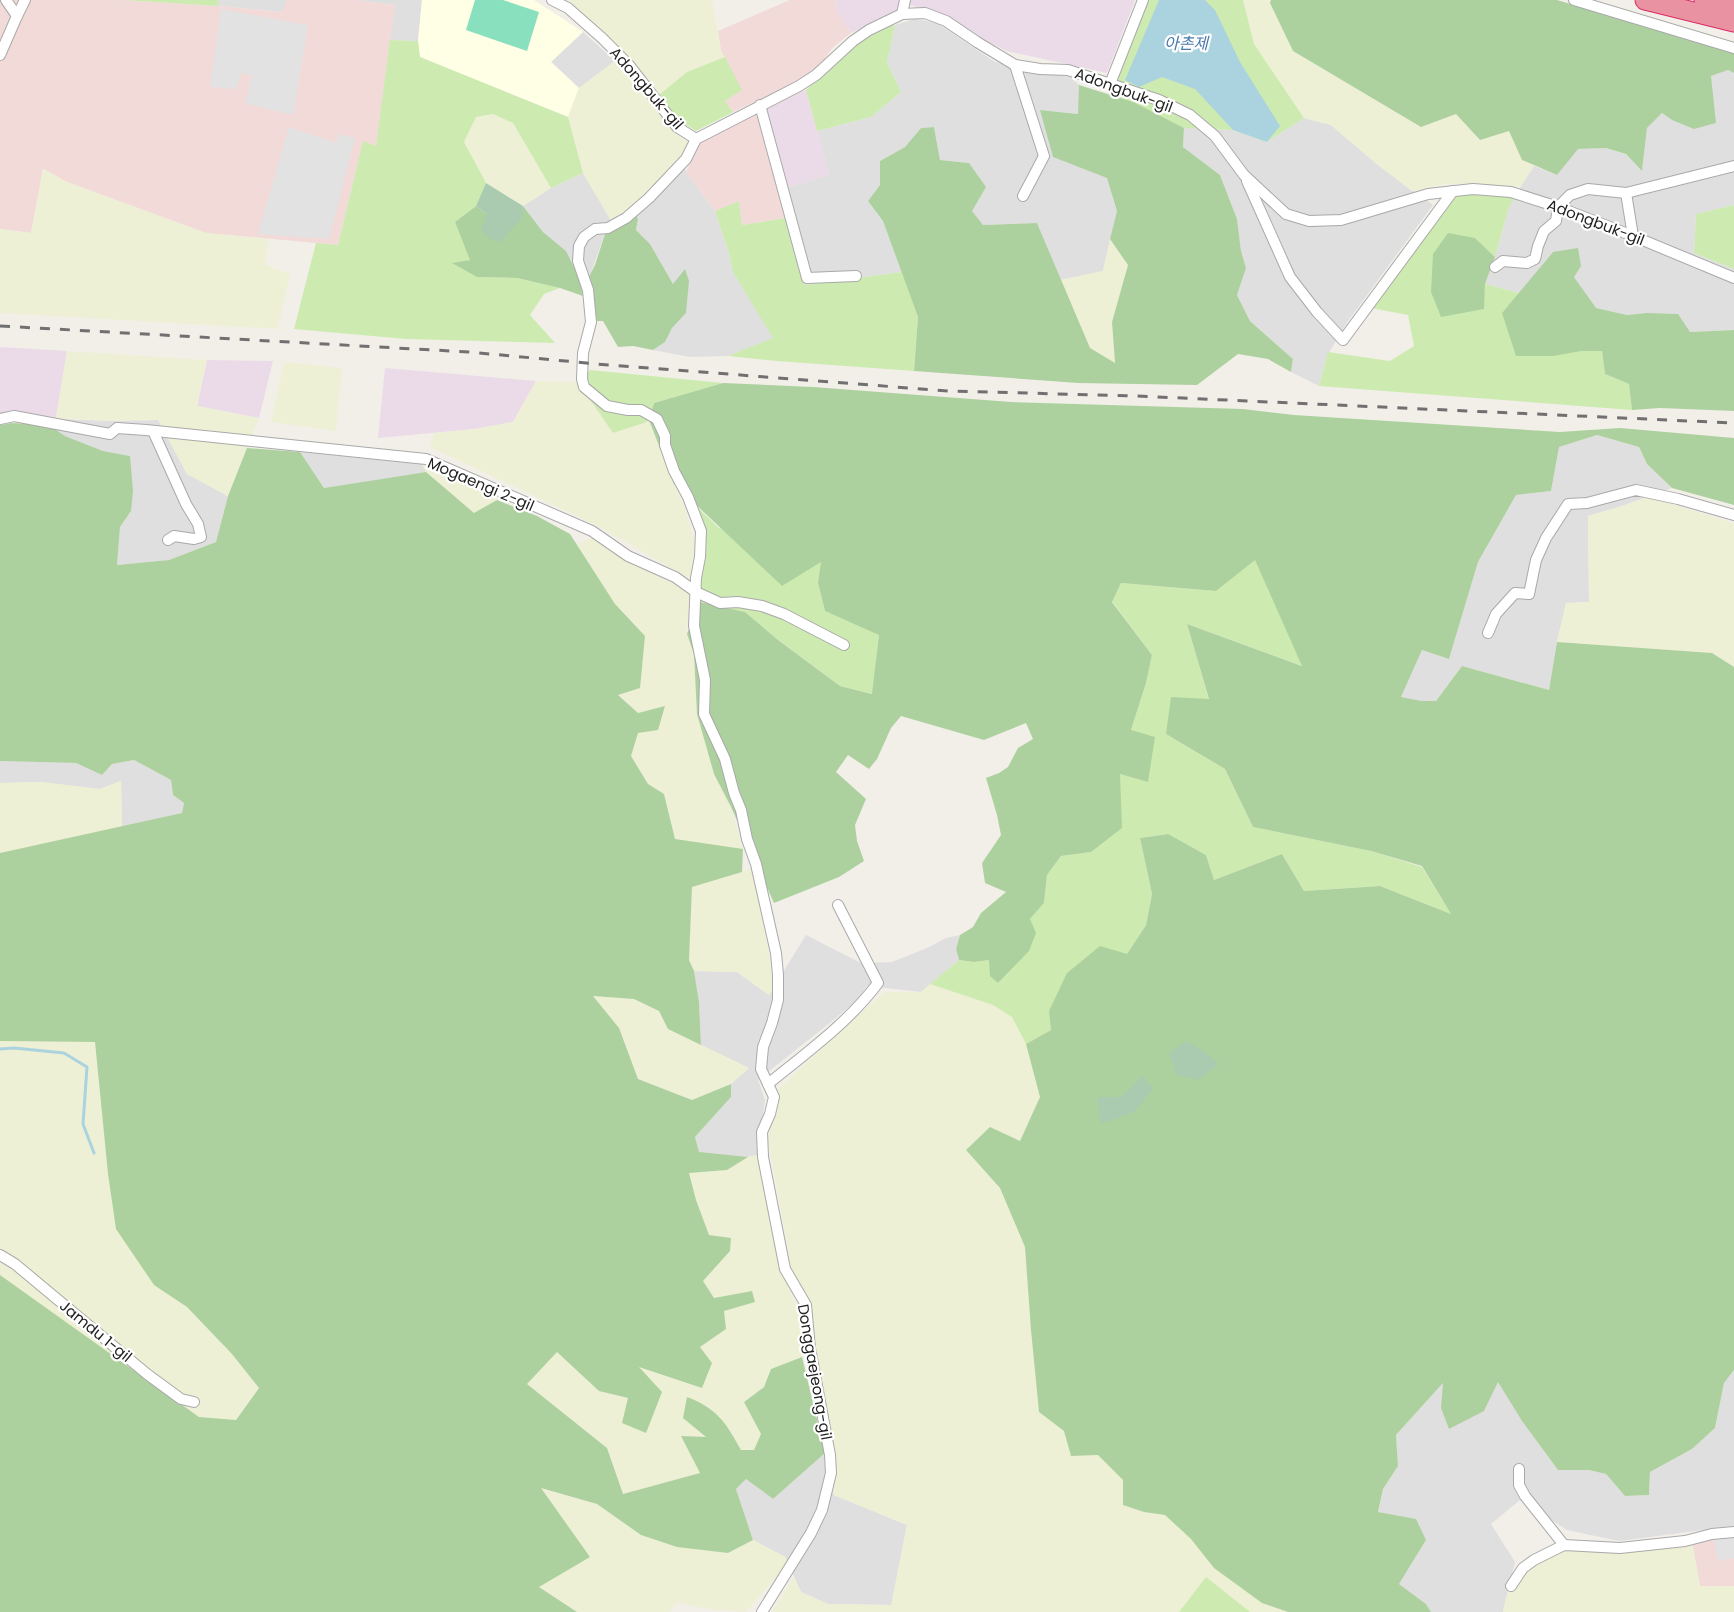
<svg xmlns="http://www.w3.org/2000/svg" width="1734" height="1612" font-family="Poppins,'Noto Sans KR',sans-serif">
	<style>
		.residential { fill: #e0dfdf }
		.commercial { fill: #f2dad9 }
		.industrial { fill: #ebdbe8 }
		.education { fill: #ffffe5 }
		.farmland { fill: #eef0d5 }
		.grass { fill: #cdebb0 }
		.forest { fill: #add19e }
		.cemetery { fill: #aacbaf }
		.pitch { fill: #88e0be }
		.parking { fill: #e2e2e2 }
		.water { fill: #aad3df }
		.lines { fill: none; stroke-linecap: round; stroke-linejoin: round }
		.stream { stroke: #aad3df; stroke-width: 3 }
		.street-casing { stroke: #a9a9a9; stroke-width: 12 }
		.highway-casing { stroke: #dc2a67; stroke-width: 21 }
		.street { stroke: #fff; stroke-width: 10 }
		.highway { stroke: #e892a2; stroke-width: 19 }
		.rail { stroke: #707070; stroke-width: 3; stroke-dasharray: 10 10; stroke-linecap: butt }
		.labels { text-anchor: middle; dominant-baseline: central; stroke-width: 4.5; stroke-linejoin: round; paint-order: stroke }
		.street-label { font-size: 15px; fill: #222; stroke: #fff }
		.water-label { font-size: 16px; font-style: italic; fill: #4a7aab; stroke: #fff }
	</style>
	<rect width="100%" height="100%" fill="#f2efe9"/>
	<g class="residential">
		<polygon points="218,0 287,0 283,12 218,6"/>
		<polygon points="354,0 422,0 418,41 390,40 395,5"/>
		<polygon points="915,19 937,23 995,62 1070,77 1079,85 1079,114 1040,110 1063,161 1107,177 1117,211 1103,271 1061,280 1037,223 983,225 972,211 969,163 940,160 934,127 921,128 905,147 880,161 880,185 868,201 883,221 902,272 805,285 796,216 788,187 829,175 817,131 871,117 901,92 887,62 895,25"/>
		<polygon points="583,32 615,61 579,88 551,62"/>
		<polygon points="1728,70 1734,73 1734,205 1696,214 1694,253 1734,269 1734,330 1690,332 1646,313 1627,315 1595,308 1574,277 1553,252 1519,293 1485,284 1495,257 1510,203 1534,166 1557,175 1577,149 1606,148 1626,154 1642,171 1647,128 1662,113 1672,120 1711,76"/>
		<polygon points="1304,118 1331,125 1378,165 1433,205 1348,321 1327,356 1319,386 1291,372 1293,359 1250,321 1237,295 1246,268 1241,251 1237,219 1220,175 1183,147 1184,128 1233,130 1267,142"/>
		<polygon points="685,167 686,172 715,211 728,250 733,272 774,338 728,356 690,357 653,350 665,342 672,328 686,313 673,284 650,244 636,230 638,219 636,215"/>
		<polygon points="583,173 610,219 583,296 578,275 566,251 543,232 523,206 551,188"/>
		<polygon points="60,419 109,421 159,420 187,474 228,496 216,542 169,560 117,565 120,527 131,511 130,456 103,451 65,436 49,425"/>
		<polygon points="1597,435 1639,447 1647,464 1672,488 1619,507 1588,516 1589,602 1566,603 1557,642 1549,690 1462,666 1436,701 1422,701 1401,697 1422,650 1449,659 1478,562 1516,495 1551,491 1559,447"/>
		<polygon points="300,452 422,464 426,472 324,488"/>
		<polygon points="134,760 171,780 173,795 184,803 182,813 122,827 121,781 100,789 40,782 0,783 0,761 76,763 102,775 112,764"/>
		<polygon points="806,935 861,963 892,962 927,948 946,938 960,935 956,949 959,960 921,992 867,986 857,1000 831,1022 758,1080 765,1100 757,1155 748,1157 699,1153 695,1137 731,1097 731,1084 749,1068 701,1045 699,1002 694,971 737,972 769,995"/>
		<polygon points="1734,1370 1734,1526 1619,1541 1567,1530 1520,1500 1491,1524 1515,1562 1503,1612 1431,1612 1426,1604 1399,1584 1426,1540 1378,1513 1383,1489 1398,1466 1396,1435 1444,1382 1484,1411 1498,1381 1522,1421 1558,1470 1589,1470 1606,1474 1625,1496 1649,1495 1650,1472 1692,1449 1715,1428 1724,1383"/>
		<polygon points="825,1453 834,1495 907,1525 892,1605 828,1604 801,1592 785,1557 753,1540 736,1489 746,1479 773,1499"/>
	</g>
	<g class="commercial">
		<polygon points="0,0 122,0 218,6 282,12 287,0 354,0 395,5 376,147 363,142 338,245 206,233 67,182 43,169 31,233 0,229"/>
		<polygon points="790,0 835,0 837,12 851,33 832,48 820,66 787,86 733,112 725,101 741,90 721,51 718,31"/>
		<polygon points="765,107 796,216 742,225 739,201 715,211 686,172 700,143"/>
		<polygon points="1734,1534 1734,1586 1700,1586 1692,1542"/>
	</g>
	<g class="industrial">
		<polygon points="835,0 1135,0 1107,73 1007,51 912,5 851,33 837,12"/>
		<polygon points="806,90 829,175 788,187 765,107"/>
		<polygon points="0,347 67,351 56,418 17,411 0,414"/>
		<polygon points="207,360 273,361 259,418 197,406"/>
		<polygon points="385,368 536,381 513,422 475,429 378,438"/>
	</g>
	<polygon class="education" points="422,0 534,0 583,32 551,62 579,88 568,117 420,57 418,41"/>
	<g class="farmland">
		<polygon points="568,0 712,0 721,51 725,57 687,72 659,95 633,61"/>
		<polygon points="1243,0 1271,0 1270,3 1293,51 1421,127 1456,114 1480,140 1509,131 1522,160 1534,166 1521,186 1446,184 1412,191 1378,165 1331,125 1304,118 1254,44"/>
		<polygon points="615,61 654,108 690,144 682,159 648,195 621,218 610,219 583,173 568,117 579,88"/>
		<polygon points="493,114 513,123 551,188 523,206 486,183 464,142 476,117"/>
		<polygon points="43,169 67,182 206,233 269,239 265,265 290,274 278,329 0,313 0,229 31,233"/>
		<polygon points="1110,239 1128,265 1112,322 1115,364 1090,348 1061,280 1103,271"/>
		<polygon points="67,351 207,360 197,406 259,418 228,496 187,474 158,420 109,421 56,418"/>
		<polygon points="284,362 342,368 336,431 271,422"/>
		<polygon points="536,381 578,382 613,433 644,423 649,420 686,512 695,543 690,579 598,526 430,447 434,433 475,429 513,422"/>
		<polygon points="422,464 468,484 497,500 474,513 426,472"/>
		<polygon points="1648,497 1734,523 1734,667 1712,653 1557,642 1566,603 1589,602 1588,516 1619,507"/>
		<polygon points="591,538 672,583 689,595 687,634 694,654 697,714 714,774 731,807 743,849 675,839 664,794 648,784 631,756 638,732 665,706 638,713 618,694 645,636 615,604 577,544"/>
		<polygon points="121,781 122,827 0,853 0,783 40,782 100,789"/>
		<polygon points="752,868 775,985 769,995 737,972 694,971 689,960 692,887"/>
		<polygon points="930,984 993,1005 1012,1017 1026,1044 1040,1097 1020,1141 966,1150 1000,1188 1025,1247 1031,1330 1039,1412 1064,1431 1072,1456 1098,1455 1124,1480 1144,1512 1165,1514 1262,1603 1288,1612 1250,1612 1201,1583 1179,1612 772,1612 794,1577 801,1592 828,1604 891,1605 907,1525 834,1495 802,1326 802,1357 771,1369 764,1387 744,1401 761,1434 754,1450 741,1450 728,1426 707,1438 682,1436 700,1473 623,1494 607,1448 527,1384 557,1352 599,1391 628,1398 638,1366 700,1347 726,1329 724,1311 755,1302 752,1291 714,1298 703,1281 730,1251 731,1238 709,1236 696,1200 689,1173 727,1170 748,1157 757,1155 787,1283 800,1316 768,1140 778,1089 884,992 921,992"/>
		<polygon points="593,996 634,999 659,1011 668,1029 749,1068 731,1084 692,1100 638,1079 619,1028"/>
		<polygon points="0,1041 95,1042 108,1174 154,1284 187,1307 232,1354 259,1388 236,1420 199,1417 0,1276"/>
		<polygon points="540,1488 597,1504 641,1535 728,1553 753,1540 785,1557 788,1563 746,1612 715,1610 677,1603 669,1612 577,1612 539,1587 590,1557"/>
		<polygon points="1692,1542 1700,1586 1734,1586 1734,1612 1503,1612 1506,1597 1531,1568 1566,1547"/>
	</g>
	<g class="grass">
		<polygon points="122,0 218,0 218,6"/>
		<polygon points="1148,0 1243,0 1254,44 1304,118 1267,142 1233,130 1184,128 1110,94"/>
		<polygon points="895,25 887,62 901,92 871,117 817,131 806,90 840,58 875,30"/>
		<polygon points="390,40 418,41 420,57 568,117 583,173 551,188 513,123 493,114 476,117 464,142 486,183 476,206 455,222 471,260 453,263 478,277 517,278 560,288 544,294 530,315 555,343 406,339 294,329 316,243 338,245 363,141 376,146"/>
		<polygon points="725,57 742,90 725,101 733,112 696,131 680,121 659,95 687,72"/>
		<polygon points="1461,190 1514,197 1508,210 1495,257 1475,238 1483,309 1485,284 1519,293 1502,313 1581,351 1602,351 1605,374 1629,384 1632,410 1319,386 1328,352 1390,361 1414,346 1408,315 1371,308"/>
		<polygon points="739,201 742,225 786,218 805,285 902,272 918,317 914,371 777,361 728,356 773,338 733,272 728,250 715,211"/>
		<polygon points="1734,205 1734,269 1694,253 1696,214"/>
		<polygon points="590,370 723,383 654,403 649,420 644,423 613,433 578,382"/>
		<polygon points="696,506 719,528 822,562 818,583 825,611 879,634 873,694 840,686 778,640 745,612 700,602 701,585"/>
		<polygon points="1255,559 1303,666 1187,624 1209,700 1166,734 1225,769 1253,827 1371,851 1422,867 1451,914 1380,886 1304,891 1282,854 1214,880 1206,855 1167,834 1140,838 1152,894 1146,925 1127,954 1050,1011 1051,1030 1026,1044 1012,1017 993,1005 930,984 959,960 974,962 989,960 998,983 1012,967 1030,919 1044,903 1047,875 1061,856 1091,852 1120,774 1148,781 1131,730 1146,683 1152,655 1112,601 1121,583 1216,591"/>
		<polygon points="1206,1577 1245,1608 1250,1612 1179,1612"/>
	</g>
	<g class="forest">
		<polygon points="1271,0 1557,0 1734,53 1734,73 1728,70 1711,76 1716,123 1694,129 1672,120 1662,113 1647,128 1642,171 1626,154 1606,148 1578,149 1557,175 1522,160 1509,131 1480,140 1456,114 1421,127 1293,51 1270,3"/>
		<polygon points="1079,85 1133,102 1184,128 1183,147 1220,175 1237,219 1241,251 1246,268 1237,295 1250,321 1293,359 1291,372 1268,359 1238,354 1197,385 1078,383 914,371 918,317 883,221 868,201 880,185 880,161 905,147 921,128 934,127 940,160 969,163 986,187 972,211 983,225 1037,223 1090,348 1115,363 1112,322 1128,265 1110,239 1117,211 1107,178 1053,157 1040,110 1078,114"/>
		<polygon points="476,206 486,214 520,220 523,206 543,232 566,251 578,275 583,296 560,288 517,278 477,277 452,263 470,260 455,222"/>
		<polygon points="636,215 638,219 636,230 650,244 673,284 685,269 689,281 686,313 672,328 665,342 653,350 633,346 618,347 603,321 597,321 588,279 595,265 605,234"/>
		<polygon points="1448,233 1475,238 1495,257 1485,284 1484,309 1441,317 1431,292 1433,254"/>
		<polygon points="1578,248 1581,266 1574,277 1596,308 1627,315 1646,313 1678,314 1690,332 1734,330 1734,411 1660,408 1632,410 1629,384 1605,374 1602,351 1581,351 1553,356 1516,356 1502,313 1553,252"/>
		<polygon points="723,383 813,387 1011,402 1243,409 1294,415 1560,432 1620,428 1734,438 1734,505 1672,488 1647,464 1639,447 1597,435 1559,447 1551,491 1516,495 1478,562 1449,659 1422,650 1401,697 1422,701 1436,701 1462,666 1549,690 1557,642 1712,653 1734,667 1734,1370 1724,1383 1715,1428 1692,1449 1650,1472 1649,1495 1625,1496 1606,1474 1589,1470 1558,1470 1522,1421 1498,1382 1484,1411 1449,1429 1441,1408 1443,1383 1396,1435 1398,1466 1383,1489 1378,1512 1416,1519 1426,1540 1399,1584 1426,1604 1431,1612 1288,1612 1262,1603 1214,1568 1191,1539 1165,1515 1144,1512 1123,1505 1123,1480 1098,1455 1071,1456 1064,1431 1039,1412 1031,1330 1025,1247 1000,1188 966,1150 990,1127 1020,1141 1040,1097 1026,1044 1051,1030 1049,1011 1067,973 1100,946 1127,954 1146,925 1152,894 1140,838 1168,834 1206,855 1214,880 1282,854 1304,891 1380,886 1451,914 1422,866 1371,851 1253,827 1225,769 1166,734 1171,697 1209,699 1187,624 1302,666 1255,560 1216,591 1121,583 1112,602 1152,655 1146,683 1131,730 1155,737 1148,782 1120,774 1122,828 1091,852 1061,856 1047,875 1044,903 1030,919 1036,933 1029,951 998,983 990,976 989,960 974,962 959,960 956,949 960,935 973,927 981,913 1006,892 985,883 982,863 1001,835 997,815 986,778 999,773 1008,767 1018,748 1033,739 1026,723 984,740 901,716 891,728 877,759 869,769 848,755 836,772 866,799 855,825 857,841 864,861 839,877 774,903 731,807 714,774 697,714 694,654 687,634 700,602 745,612 778,640 840,686 872,694 879,635 825,611 818,583 821,562 782,586 674,484 649,420 654,403"/>
		<path d="M11,423L49,425L65,436L103,451L130,456L133,491L131,511L120,527L117,565L169,560L216,542L228,496L247,448L300,452L324,488L426,472L474,513L497,500L537,516L570,534L615,604L645,636L640,688L618,695L638,713L665,706L658,730L638,733L631,756L648,784L664,794L675,839L743,849L742,872L692,887L689,960L694,971L699,1002L701,1045L668,1029L659,1011L634,999L593,996L619,1028L638,1079L692,1100L731,1084V1097L695,1137L699,1152L748,1157L727,1170L689,1173L696,1200L709,1235L731,1238L730,1251L703,1281L714,1298L752,1291L755,1302L724,1311L726,1329L700,1347L712,1363L702,1388L639,1367L662,1392L646,1433L622,1423L628,1398L599,1391L557,1352L527,1384L607,1448L623,1494L700,1473L681,1436L706,1437L683,1418L687,1397C716,1408 726,1422 741,1450H754L761,1434L744,1402L764,1387L771,1369L802,1357L825,1453L773,1499L746,1479L736,1489L753,1540L728,1553L677,1547L641,1535L597,1504L541,1488L590,1557L539,1587L577,1612H0V1275L199,1417L236,1420L259,1388L232,1354L187,1307L154,1285L116,1229L108,1174L95,1042L0,1041V853L182,813L184,803L173,795L171,780L134,760L112,764L102,775L76,763L0,761V425Z"/>
	</g>
	<g class="cemetery">
		<polygon points="486,183 523,206 522,218 500,242 490,239 481,231 486,214 476,206"/>
		<polygon points="1187,1041 1205,1052 1219,1064 1198,1080 1176,1075 1169,1053"/>
		<polygon points="1143,1075 1148,1083 1154,1088 1134,1112 1101,1124 1097,1097 1121,1097"/>
	</g>
	<polygon class="pitch" points="475,0 503,0 539,12 527,51 466,30"/>
	<g class="parking">
		<polygon points="221,9 308,25 293,115 245,103 252,75 241,73 236,89 210,87"/>
		<polygon points="289,127 336,143 339,134 355,138 329,239 258,234"/>
		<polygon points="1734,1537 1734,1558 1718,1561 1714,1539"/>
	</g>
	<polygon class="water" points="1159,0 1205,0 1215,10 1240,62 1280,126 1267,142 1233,130 1195,89 1162,77 1139,87 1125,80"/>
	<g class="lines">
		<polyline class="stream" points="0,1049 14,1048 64,1053 87,1067 83,1124 94,1153"/>
		<defs>
			<g id="street">
				<polyline points="6,0 17,16"/>
				<polyline points="552,0 568,8 602,38 629,65 677,127 696,139"/>
				<polyline points="1574,0 1734,48"/>
				<polyline points="902,14 905,0"/>
				<polyline points="0,55 17,16 25,0"/>
				<polyline points="1015,65 1044,156 1023,196"/>
				<polyline points="1110,84 1143,0"/>
				<polyline points="760,105 807,278 856,276"/>
				<polyline points="1247,181 1290,277 1317,312 1343,340 1453,191"/>
				<polyline points="1626,193 1633,236"/>
				<polyline points="1495,267 1503,261 1527,263 1535,259 1538,246 1544,231 1556,221 1558,207 1570,195 1588,189 1626,193 1734,166"/>
				<polyline points="0,419 14,416 110,434 117,428 146,430 426,459 592,531 628,556 675,577 696,592 720,603 738,602 762,606 784,614 844,645"/>
				<polyline points="153,431 186,504 198,524 201,537 194,539 174,536 168,540"/>
				<polyline points="1488,633 1496,614 1515,593 1529,594 1536,560 1546,538 1568,504 1587,503 1636,490 1678,499 1734,515"/>
				<path d="M768,1084C806,1053 848,1023 878,983L838,905"/>
				<polyline points="0,1255 15,1264 147,1374 181,1399 194,1402"/>
				<polyline points="1519,1469 1519,1485 1525,1496 1564,1545"/>
				<polyline points="1511,1586 1523,1568 1534,1560 1564,1545 1620,1548 1685,1541 1712,1534 1734,1532"/>
				<polyline points="762,1612 811,1533 822,1510 831,1473 830,1455 810,1348 806,1305 785,1269 763,1157 762,1132 770,1114 774,1097 761,1069 763,1047 772,1023 778,1000 778,975 776,953 756,864 747,839 741,810 734,793 725,759 704,714 705,680 694,626 696,578 700,557 701,531 688,497 674,471 665,445 665,436 657,419 641,410 628,410 607,406 584,387 582,379 583,353 591,322 588,290 578,261 579,246 584,237 595,229 608,228 626,218 649,198 686,159 696,139 799,86 816,75 853,41 869,30 902,14 925,13 946,21 977,42 1015,65 1040,69 1068,70 1159,100 1190,115 1215,136 1244,175 1286,214 1309,221 1341,220 1428,194 1473,189 1511,192 1558,207 1633,236 1734,278"/>
			</g>
			<g id="highway">
				<polyline points="1645,0 1734,22"/>
				<polyline points="1704,0 1734,8"/>
			</g>
		</defs>
		<use href="#street" class="street-casing"/>
		<use href="#highway" class="highway-casing"/>
		<use href="#street" class="street"/>
		<use href="#highway" class="highway"/>
		<polyline class="rail" points="0,326 469,352 597,364 948,391 1137,396 1734,423"/>
	</g>
	<g class="labels">
		<g class="street-label">
			<text transform="translate(647 88) rotate(49)">Adongbuk-gil</text>
			<text transform="translate(1124 90) rotate(20)">Adongbuk-gil</text>
			<text transform="translate(1596 222) rotate(21)">Adongbuk-gil</text>
			<text transform="translate(481 484) rotate(23)">Mogaengi 2-gil</text>
			<text transform="translate(96 1331) rotate(39)">Jamdu 1-gil</text>
			<text transform="translate(815 1372) rotate(80)">Donggaejeong-gil</text>
		</g>
		<g class="water-label">
			<text x="1186" y="43">아촌제</text>
		</g>
	</g>
</svg>
